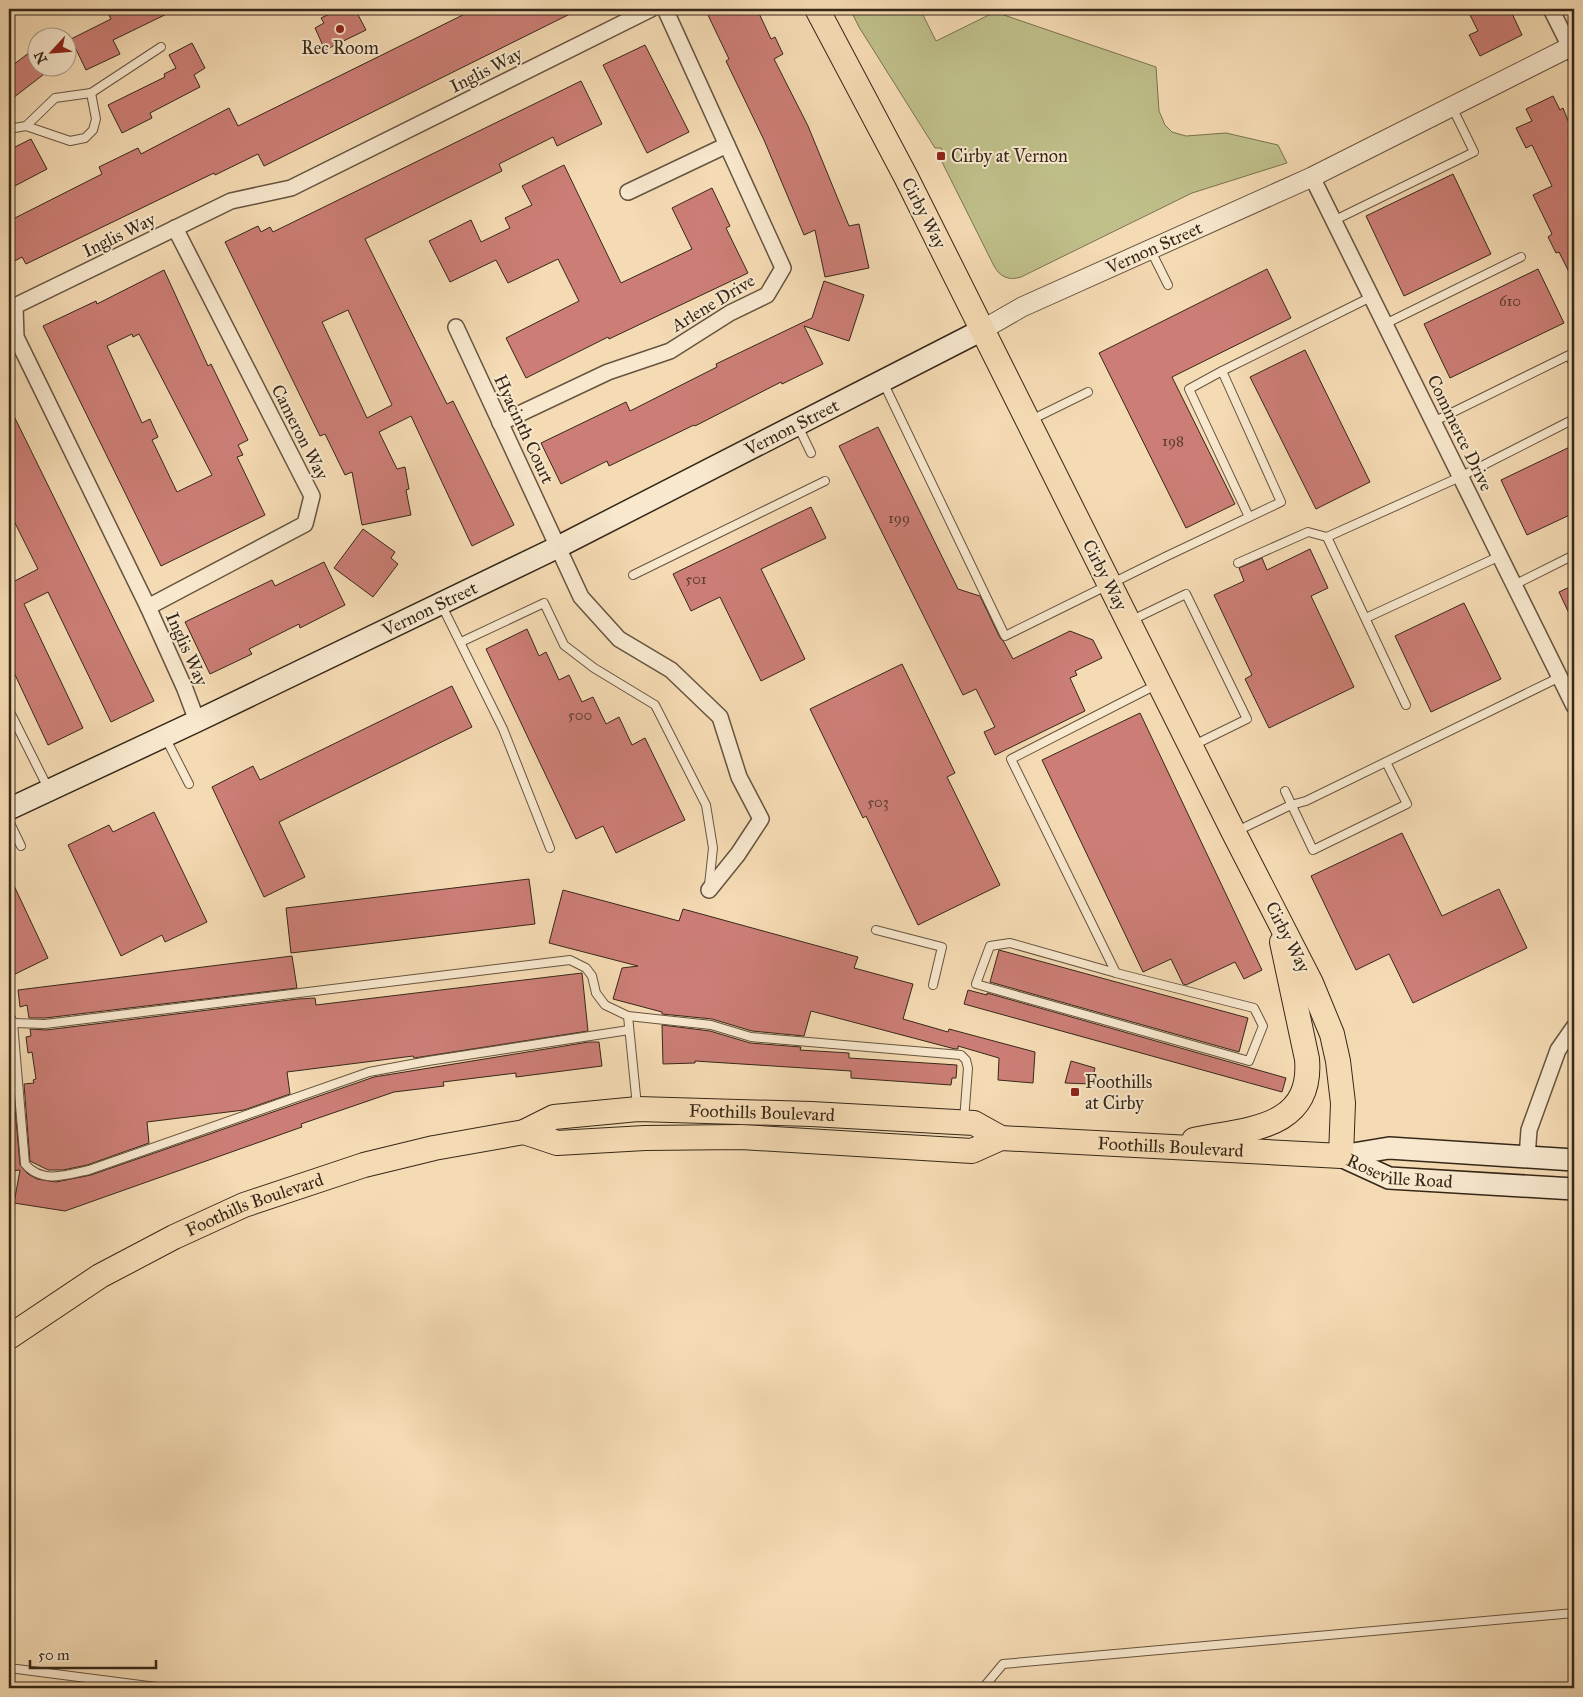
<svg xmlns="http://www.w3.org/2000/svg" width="1583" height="1697" font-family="'IM FELL Great Primer',serif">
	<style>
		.green { fill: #bfbf8a; stroke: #7a7351 }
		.building { fill: #cc7e76; stroke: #362718; fill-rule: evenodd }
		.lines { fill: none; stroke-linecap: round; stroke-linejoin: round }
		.service-casing { stroke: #66543f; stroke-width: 10 }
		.minor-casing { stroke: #66543f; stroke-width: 18 }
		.tertiary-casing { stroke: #66543f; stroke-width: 21 }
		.secondary-casing { stroke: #362718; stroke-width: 24 }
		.primary-casing { stroke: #362718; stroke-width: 26 }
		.service { stroke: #f8e8ce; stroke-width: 8 }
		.minor { stroke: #f8e8ce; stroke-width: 15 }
		.tertiary { stroke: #f8e8ce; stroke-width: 19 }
		.secondary { stroke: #f8e8ce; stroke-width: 21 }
		.primary { stroke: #f5dbb4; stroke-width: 24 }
		.poi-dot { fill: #8f2418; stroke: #f8e8ce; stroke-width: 2 }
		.labels { text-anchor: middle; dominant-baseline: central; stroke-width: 4; stroke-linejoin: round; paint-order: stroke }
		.number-label { font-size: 15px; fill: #5c3d30 }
		.poi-label { font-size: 18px; fill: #362718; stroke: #f8e8ce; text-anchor: start }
		.street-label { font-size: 18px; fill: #362718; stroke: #f8e8ce }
	</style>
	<rect width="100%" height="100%" fill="#f5dbb4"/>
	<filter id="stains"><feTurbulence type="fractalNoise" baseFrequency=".004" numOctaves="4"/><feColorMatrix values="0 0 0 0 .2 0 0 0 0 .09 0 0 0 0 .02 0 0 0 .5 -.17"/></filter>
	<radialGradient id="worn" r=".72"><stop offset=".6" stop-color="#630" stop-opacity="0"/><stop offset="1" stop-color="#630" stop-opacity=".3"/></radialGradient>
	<path class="green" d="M850,9H920L936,41L995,12L1156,67L1159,111L1165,125L1172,132L1186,136L1226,133L1278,145L1287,163L1192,193L1021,277C1009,281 1000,277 994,266L941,160L945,158L941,148H935L859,27Z"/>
	<g class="building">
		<polygon points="106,9 177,9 113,40 120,54 86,70 71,39 111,19"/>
		<polygon points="340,9 355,9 366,30 325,50 315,28 324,23 321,18"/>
		<polygon points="475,9 580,9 264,166 258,154 215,175 214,173 26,264 22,257 9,264 9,221 102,174 99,167 138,148 141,154 229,108 238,126"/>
		<polygon points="716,9 757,9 771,39 775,37 783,54 774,59 808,126 849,226 859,224 869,268 825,277 815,230 804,235 764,140 726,61 729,59 707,13"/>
		<polygon points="1467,9 1510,9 1522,35 1480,56 1469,35 1478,31"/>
		<polygon points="192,43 205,68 194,75 200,87 150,113 152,118 122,133 108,105 165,77 164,74 176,68 169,55"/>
		<polygon points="645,45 689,132 647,153 603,65"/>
		<polygon points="38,46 38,68 52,68 9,101 9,68"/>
		<path d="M581,81L602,124L557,146L553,137L499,164L502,171L365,239L447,404L453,401L514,525L472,546L411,416L379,432L397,469L405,467L409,489L406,490L411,515L362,525L352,472L345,475L325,434L320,436L225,242L258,226L261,232L270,227L273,232ZM348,310L392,405L367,418L322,322Z"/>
		<polygon points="1553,96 1560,110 1563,108 1574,136 1574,282 1559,252 1556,253 1548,237 1552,234 1533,195 1552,186 1532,145 1526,148 1516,128 1532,121 1526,109"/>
		<polygon points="31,139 47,169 9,189 9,150"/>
		<polygon points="564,165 621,283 692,249 672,208 712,188 730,226 726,228 748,273 609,339 608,337 526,378 506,338 579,301 558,259 508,283 496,260 450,282 429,241 471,220 481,242 510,228 505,218 532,205 522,186"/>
		<polygon points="1453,174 1491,254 1404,296 1366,216"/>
		<polygon points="1267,269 1291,318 1172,377 1235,504 1186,528 1099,353"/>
		<polygon points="1538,269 1564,323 1450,378 1424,324"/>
		<path d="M164,270L208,366L211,364L248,440L238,445L243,455L237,457L265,515L161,566L43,326L96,301L97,304ZM132,334L133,337L139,334L212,475L177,492L152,440L158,437L150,419L142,423L107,346Z"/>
		<polygon points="824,281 864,295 849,341 804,326 823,364 782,384 781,382 695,426 694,425 609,466 607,461 561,484 541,443 626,402 630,411 717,367 716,364 812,318"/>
		<polygon points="1305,350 1370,482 1316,509 1250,377"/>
		<polygon points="9,406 154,701 111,722 48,592 24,604 83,728 48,745 9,662 9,652 14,649 9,637 9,584 38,569 9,511"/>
		<polygon points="878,427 958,589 980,596 1000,638 1004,642 1013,659 1070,631 1093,640 1102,658 1075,671 1077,675 1070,678 1085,711 995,755 984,732 995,727 976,689 963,695 839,446"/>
		<polygon points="1574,445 1574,513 1527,535 1501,480"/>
		<polygon points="811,507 826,538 761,569 805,659 761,681 720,597 691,611 673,574"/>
		<polygon points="363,529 395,552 391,558 398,564 373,597 334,568"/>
		<polygon points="1310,549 1328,588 1311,596 1354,687 1269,728 1245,679 1252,675 1214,595 1244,581 1239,568 1262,558 1267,570"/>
		<polygon points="324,562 345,605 300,628 299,624 249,649 252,654 210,674 185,622 272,580 275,586"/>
		<polygon points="1574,585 1574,624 1559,592"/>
		<polygon points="1464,603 1501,679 1431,712 1395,636"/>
		<polygon points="527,629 539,656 546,652 559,680 569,675 582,702 593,697 606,724 619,717 632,745 645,738 685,820 616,853 603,826 576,839 486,649"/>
		<polygon points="902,664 955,773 947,777 1000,885 918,925 866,816 863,818 810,709"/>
		<polygon points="452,686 472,727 279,822 305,877 264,897 212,787 253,766 260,780"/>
		<polygon points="1140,713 1262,970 1244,979 1235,962 1186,985 1183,984 1171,959 1143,972 1042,760"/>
		<polygon points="154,812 207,922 165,942 162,935 121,956 68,845 109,825 113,832"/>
		<polygon points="1402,833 1442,916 1499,889 1527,948 1413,1003 1389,954 1356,970 1311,876"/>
		<polygon points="9,875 48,958 9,977"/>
		<polygon points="529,879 535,924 291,953 286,908"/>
		<polygon points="563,890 679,921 683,909 858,957 854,968 913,984 903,1019 948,1032 949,1029 1035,1052 1033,1083 998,1080 999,1058 958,1046 958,1049 955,1049 811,1011 804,1036 752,1031 712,1019 662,1014 662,1012 613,999 622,968 638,966 549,943"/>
		<polygon points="999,950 1248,1018 1239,1052 990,982"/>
		<polygon points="292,956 297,988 45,1018 29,1018 27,1005 20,1007 18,990"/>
		<polygon points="582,973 588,1031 414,1058 413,1056 287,1072 290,1094 244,1110 147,1122 149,1143 87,1165 63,1170 48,1170 30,1161 24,1084 34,1083 33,1080 36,1079 32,1052 28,1053 26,1037 31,1036 30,1029 46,1030 298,999 315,998 316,1005"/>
		<polygon points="968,990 987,995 987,993 1286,1078 1282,1092 964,1004"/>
		<polygon points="662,1025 710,1031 750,1043 801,1047 800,1050 849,1053 849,1058 957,1065 956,1078 952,1078 951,1085 851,1078 851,1071 695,1061 695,1063 663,1064"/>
		<polygon points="589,1042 599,1042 602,1066 516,1077 516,1073 443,1082 444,1086 394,1092 301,1124 302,1127 65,1211 14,1203 20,1170 9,1171 9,1086 13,1086 20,1165 28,1174 37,1179 56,1182 91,1175 374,1077"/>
		<polygon points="1071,1061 1095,1068 1091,1084 1065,1083"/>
	</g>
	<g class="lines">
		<defs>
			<g id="service">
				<polyline points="26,126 55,98 91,93 161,47"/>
				<polyline points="9,129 26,126 70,141 85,138 93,130 96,119 91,93"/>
				<polyline points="1333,221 1474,152 1452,107"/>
				<polyline points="1151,251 1168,285"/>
				<polyline points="1385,324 1521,257"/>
				<polyline points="1222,371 1189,389 1249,517"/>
				<polyline points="883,382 1005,636 1167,556 1281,502 1222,371 1371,297"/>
				<polyline points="1031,420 1088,392"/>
				<polyline points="1433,422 1569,355 1574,365"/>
				<polyline points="798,426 811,453"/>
				<polyline points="1238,563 1308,532 1327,537"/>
				<polyline points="633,575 825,481"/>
				<polyline points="1514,585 1574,555"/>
				<polyline points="441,604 503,729 550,848"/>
				<polyline points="1366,618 1500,556"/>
				<polyline points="1130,621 1186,594 1247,719 1194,745"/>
				<polyline points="461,642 544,603 564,645 594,668 655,705 706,805 713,848 709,885"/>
				<polyline points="1406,705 1327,537 1460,477 1574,419"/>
				<polyline points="9,710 48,788"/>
				<polyline points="165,737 189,784"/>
				<polyline points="1285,791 1313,850 1407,804 1386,762"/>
				<polyline points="9,821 21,846"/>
				<polyline points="1237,831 1291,805 1306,801 1560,677"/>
				<polyline points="876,930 942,947 933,985"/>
				<polygon points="1010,943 1116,973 1254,1008 1263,1026 1249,1061 976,984 990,946"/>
				<polyline points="1116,973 1011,759 1156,685"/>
				<path d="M9,1013L13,1023L25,1164C42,1184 67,1175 89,1170L369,1072L428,1061L629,1030"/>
				<polyline points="628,1016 637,1106"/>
				<polyline points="13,1023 45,1024 570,960 586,968 592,976 596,993 605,1005 628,1016 711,1025 751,1037 961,1055 966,1060 968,1068 964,1120"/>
				<polyline points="9,1668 164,1688"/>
				<polyline points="983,1688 1003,1664 1574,1613"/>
			</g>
			<g id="minor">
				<polyline points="1551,9 1574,55"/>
				<polyline points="1312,177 1574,706"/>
				<polyline points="628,192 727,145"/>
				<polyline points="456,327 581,597 619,639 671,670 720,717 739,777 761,819 738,854 709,890"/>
				<polyline points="500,423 608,372 670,351 730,313 767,295 783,268 665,9"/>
				<polyline points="148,607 305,524 312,496 175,228"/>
				<polyline points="197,721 185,689 148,607 16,337 15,306 231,201 291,188 651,9"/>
				<polyline points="1527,1157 1529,1130 1558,1050 1574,1027"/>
			</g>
			<g id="tertiary">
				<path id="s1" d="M982,330L1022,307L1312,177L1574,45"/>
			</g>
			<g id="secondary">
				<path id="s2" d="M9,809L197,721L558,547L982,330"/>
				<path id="s3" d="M1341,1156L1389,1178L1574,1189"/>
				<polyline points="1341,1156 1389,1148 1574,1160"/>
			</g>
			<g id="primary">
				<polyline points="524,1132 557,1143 645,1138 741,1137 972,1151 1001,1138"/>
				<path d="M1194,1140C1246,1129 1313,1130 1307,1059L1282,942"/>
				<path id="s4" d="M9,1337L100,1276L174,1237L244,1205L364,1165L434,1148L524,1132L554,1117L638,1109L811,1114L974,1123L1001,1138L1341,1156L1343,1103L1338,1061L1332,1034L1311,983L1234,833L906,177L817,9"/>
			</g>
		</defs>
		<use href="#service" class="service-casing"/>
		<use href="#minor" class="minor-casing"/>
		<use href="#tertiary" class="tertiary-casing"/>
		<use href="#secondary" class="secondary-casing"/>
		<use href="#primary" class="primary-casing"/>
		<use href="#service" class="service"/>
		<use href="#minor" class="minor"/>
		<use href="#tertiary" class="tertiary"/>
		<use href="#secondary" class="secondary"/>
		<use href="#primary" class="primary"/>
	</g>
	<g class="poi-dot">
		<circle cx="340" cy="29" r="5"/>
		<rect x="936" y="151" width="10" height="10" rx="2.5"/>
		<rect x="1070" y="1087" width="10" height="10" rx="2.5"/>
	</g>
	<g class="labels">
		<g class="number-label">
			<text x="1510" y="301">610</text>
			<text x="1173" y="441">198</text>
			<text x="899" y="518">199</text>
			<text x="696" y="579">501</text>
			<text x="580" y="715">500</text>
			<text x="878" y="802">503</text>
		</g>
		<g class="poi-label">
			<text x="340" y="48" text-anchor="middle">Rec Room</text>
			<text x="951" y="156">Cirby at Vernon</text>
			<text x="1085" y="1082">Foothills<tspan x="1085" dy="21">at Cirby</tspan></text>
		</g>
		<g class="street-label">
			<text transform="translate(486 70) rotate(-27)">Inglis Way</text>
			<text transform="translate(924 213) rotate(63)">Cirby Way</text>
			<text transform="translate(119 235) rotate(-26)">Inglis Way</text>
			<text stroke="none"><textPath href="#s1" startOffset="191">Vernon Street</textPath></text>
			<text transform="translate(713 303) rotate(-31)">Arlene Drive</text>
			<text stroke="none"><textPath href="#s2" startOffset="871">Vernon Street</textPath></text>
			<text transform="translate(524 429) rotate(65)">Hyacinth Court</text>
			<text transform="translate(300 432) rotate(63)">Cameron Way</text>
			<text transform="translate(1460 433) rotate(64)">Commerce Drive</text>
			<text transform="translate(1105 575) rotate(63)">Cirby Way</text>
			<text stroke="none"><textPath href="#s2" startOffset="466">Vernon Street</textPath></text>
			<text transform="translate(187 649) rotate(66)">Inglis Way</text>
			<text transform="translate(1288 937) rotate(63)">Cirby Way</text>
			<text stroke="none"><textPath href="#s4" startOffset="802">Foothills Boulevard</textPath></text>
			<text stroke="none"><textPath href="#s4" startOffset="1215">Foothills Boulevard</textPath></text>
			<text stroke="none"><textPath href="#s3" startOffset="62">Roseville Road</textPath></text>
			<text stroke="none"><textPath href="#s4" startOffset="280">Foothills Boulevard</textPath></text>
		</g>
	</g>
	<rect width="1583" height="1697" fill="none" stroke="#f5dbb4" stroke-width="30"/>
	<rect x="10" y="10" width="1563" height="1677" fill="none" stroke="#362718" stroke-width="2.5"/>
	<rect x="15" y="15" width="1553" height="1667" fill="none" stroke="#362718"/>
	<g transform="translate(52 52) rotate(244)"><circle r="24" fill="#f8e8ce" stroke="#aa9b85"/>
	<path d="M0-4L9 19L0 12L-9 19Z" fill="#8f2418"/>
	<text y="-8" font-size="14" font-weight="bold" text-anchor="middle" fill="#362718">N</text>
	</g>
	<path d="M30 1660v8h126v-8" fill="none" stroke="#362718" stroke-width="2.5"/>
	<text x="38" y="1660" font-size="15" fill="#362718" stroke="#f8e8ce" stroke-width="4" paint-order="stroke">50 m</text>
	<rect width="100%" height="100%" filter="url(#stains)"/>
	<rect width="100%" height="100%" fill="url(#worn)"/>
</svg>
